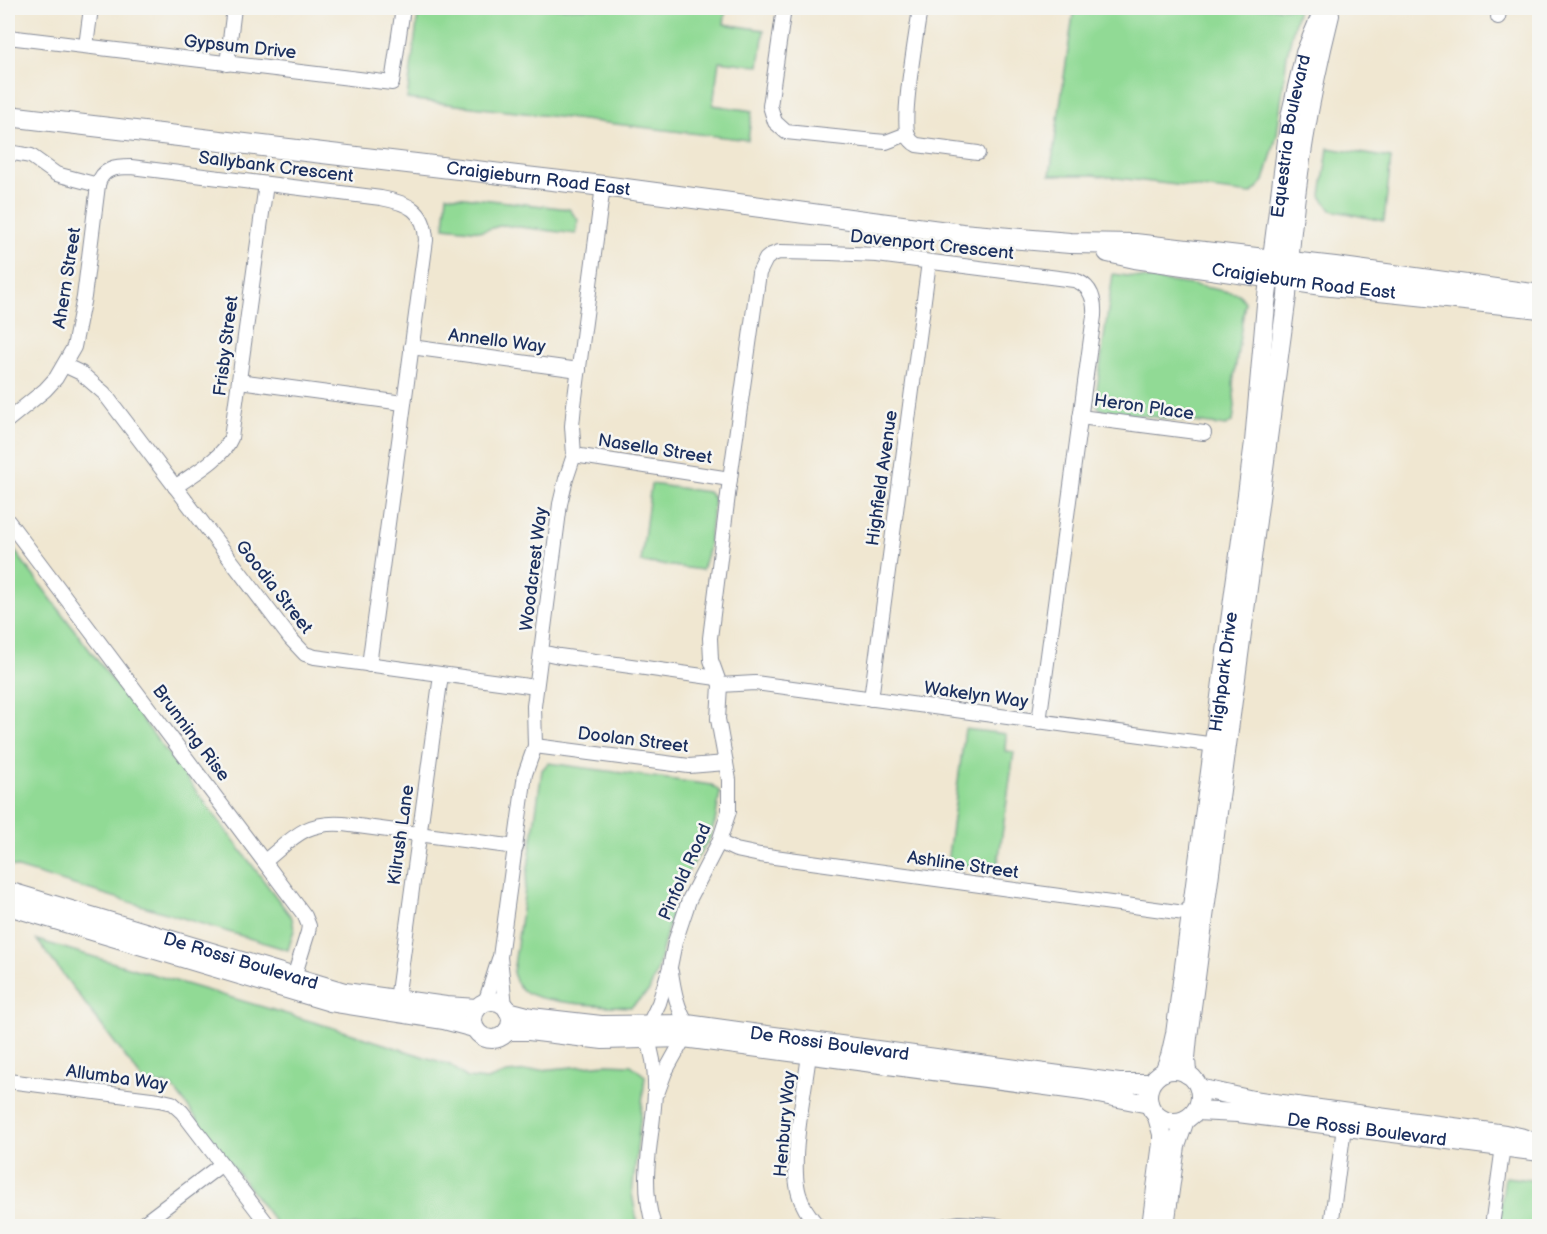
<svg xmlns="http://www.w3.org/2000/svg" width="1547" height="1234" font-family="'Balsamiq Sans',sans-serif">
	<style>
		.green { fill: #91da95; stroke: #56847a; stroke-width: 1.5 }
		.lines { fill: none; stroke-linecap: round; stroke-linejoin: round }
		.minor-casing { stroke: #868b98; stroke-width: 16 }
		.tertiary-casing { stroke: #868b98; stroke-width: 20 }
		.secondary-casing { stroke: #868b98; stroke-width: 22 }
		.minor { stroke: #fff; stroke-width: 14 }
		.tertiary { stroke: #fff; stroke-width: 18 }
		.secondary { stroke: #fff; stroke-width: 20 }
		.labels { text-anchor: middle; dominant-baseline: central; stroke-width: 5; stroke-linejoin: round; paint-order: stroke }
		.street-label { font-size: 18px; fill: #1b2f5e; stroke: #f6f6f2 }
	</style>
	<rect width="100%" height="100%" fill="#f6f6f2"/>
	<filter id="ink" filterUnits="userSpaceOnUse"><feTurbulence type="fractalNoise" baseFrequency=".0167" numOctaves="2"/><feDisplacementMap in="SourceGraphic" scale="12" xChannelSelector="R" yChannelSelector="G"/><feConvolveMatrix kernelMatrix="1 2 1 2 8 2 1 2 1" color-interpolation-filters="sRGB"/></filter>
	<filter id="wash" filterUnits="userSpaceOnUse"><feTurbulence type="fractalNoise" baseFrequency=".008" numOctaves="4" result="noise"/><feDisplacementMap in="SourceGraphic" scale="24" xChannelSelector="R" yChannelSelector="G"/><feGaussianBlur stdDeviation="1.35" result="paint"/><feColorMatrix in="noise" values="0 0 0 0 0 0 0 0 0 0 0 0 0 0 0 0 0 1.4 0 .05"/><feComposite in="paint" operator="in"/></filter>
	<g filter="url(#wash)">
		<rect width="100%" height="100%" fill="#f0e7d1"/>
		<g class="green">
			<polygon points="419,8 726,8 724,24 764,30 759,66 719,61 713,105 752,111 748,140 407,99"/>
			<polygon points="1074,8 1298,8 1287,55 1277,135 1264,181 1251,194 1093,175 1050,175"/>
			<polygon points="1328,148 1391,158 1384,221 1331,210 1321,196"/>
			<polygon points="447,195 569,209 578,220 576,234 503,225 482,231 444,227"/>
			<polygon points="1113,274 1199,286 1239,294 1245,302 1233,384 1235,406 1233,421 1226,426 1101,410 1095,403"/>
			<polygon points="651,484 708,492 714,499 708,550 702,570 641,562"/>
			<polygon points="8,542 292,918 294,930 288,950 8,865"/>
			<polygon points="965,729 1006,734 1005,751 1014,752 997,870 947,863"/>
			<path d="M548,763L712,785L720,792L715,822L709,840L685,876L676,896L657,971L649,991L631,1007C608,1006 537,1004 521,989C517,985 515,978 513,973L542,770Z"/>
			<polygon points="37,940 337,1029 450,1065 467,1078 487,1080 507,1073 606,1064 631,1065 645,1076 632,1194 638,1226 278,1226 172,1086 145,1083"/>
			<polygon points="1505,1177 1539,1181 1539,1226 1498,1226"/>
		</g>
	</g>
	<g filter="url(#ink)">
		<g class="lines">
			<defs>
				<g id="minor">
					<polyline points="784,8 770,106 775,122 786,132 874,141 886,142 907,134"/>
					<path d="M920,8C917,33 901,116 908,135C910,141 913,143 917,145L978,153"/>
					<polyline points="1498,17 1500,8"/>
					<polyline points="8,37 392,83 403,8"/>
					<polyline points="86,46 91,8"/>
					<polyline points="227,64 234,8"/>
					<path d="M8,152L31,156L56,174L98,185C102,168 116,167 131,167L381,198C408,203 425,210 426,240L369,665"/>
					<polyline points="411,347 579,370"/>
					<polyline points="64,365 81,373 104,393 290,638 305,654 315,657 536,687"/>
					<polyline points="239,381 403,403"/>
					<polyline points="1080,417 1204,433"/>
					<polyline points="8,420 45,390 56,378 74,347 84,297 98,185"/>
					<polyline points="574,455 730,479"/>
					<path d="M175,487C193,474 222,459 231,438L266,184"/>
					<polyline points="8,521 305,916 309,926 308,932 294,977"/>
					<polyline points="541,652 559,656 717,678"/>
					<polyline points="720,685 755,683 1223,746"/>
					<polyline points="871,699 929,262"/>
					<polyline points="535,746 689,766 726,763"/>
					<polyline points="719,842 736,850 760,855 1199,915"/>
					<path d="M265,861C292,839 305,821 343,824L516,847"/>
					<path d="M671,972C674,991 677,1008 687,1024"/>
					<polyline points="397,1000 441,675"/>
					<polyline points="485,1003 499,959"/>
					<polyline points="505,1006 500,957 525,774 535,746 534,706 560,504 566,479 574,455 572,426 574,405 603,186"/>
					<path d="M649,1024L659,1003L670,967L675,942L689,900L719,842L729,811V780L718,719L720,685L711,660L710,638L730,479L759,273L766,259L771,255L779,252L830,253L877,255L1074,280C1091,285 1095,300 1094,316L1039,722"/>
					<path d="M647,1038C671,1101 632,1162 654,1226"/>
					<path d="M809,1054C805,1091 789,1161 799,1194C802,1206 810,1217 818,1226"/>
					<polyline points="8,1081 159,1100 172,1103 182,1112 269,1226"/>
					<polyline points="658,1091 665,1072 684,1038"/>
					<polyline points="140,1226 222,1164"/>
					<polyline points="942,1226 960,1223 1000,1226"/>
					<polyline points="1331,1226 1344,1127"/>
					<polyline points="1492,1226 1504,1139"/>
				</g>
				<g id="tertiary">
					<path id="s1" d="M8,891L345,992L446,1006L477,1008"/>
					<polyline points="8,906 330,1002 444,1020 474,1028"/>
					<circle cx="492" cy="1020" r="19"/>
					<path id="s2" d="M508,1011L531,1017L601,1025L687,1024L1119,1083H1151"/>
					<polyline points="507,1031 529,1031 603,1040 684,1038 1083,1091 1149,1104"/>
					<circle cx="1174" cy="1096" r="26"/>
					<path id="s3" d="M1164,1072L1170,1056L1175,1034L1254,442L1266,304L1290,117L1305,53L1324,8"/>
					<path d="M1187,1074L1186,1058L1188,1037L1287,296C1292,201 1307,107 1330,15"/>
					<polyline points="1199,1088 1253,1100 1505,1134 1520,1137 1540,1144"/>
					<path id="s4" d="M1196,1111L1238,1113L1540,1152"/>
					<polyline points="1151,1226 1162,1143 1162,1134 1157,1117"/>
					<polyline points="1165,1226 1176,1146 1185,1120"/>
				</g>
				<g id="secondary">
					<path id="s5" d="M8,116L603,186L962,234L1070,243L1135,244L1335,267L1540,295"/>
					<path id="s6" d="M1108,252L1135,258L1322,285L1540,308"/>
				</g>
			</defs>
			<use href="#minor" class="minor-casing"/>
			<use href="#tertiary" class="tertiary-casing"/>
			<use href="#secondary" class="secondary-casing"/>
			<use href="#minor" class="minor"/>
			<use href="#tertiary" class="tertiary"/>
			<use href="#secondary" class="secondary"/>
		</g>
	</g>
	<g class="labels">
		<g class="street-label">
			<text transform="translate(240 47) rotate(6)">Gypsum Drive</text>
			<text stroke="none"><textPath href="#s3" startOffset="945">Equestria Boulevard</textPath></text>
			<text transform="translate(276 167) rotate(7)">Sallybank Crescent</text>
			<text stroke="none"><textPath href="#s5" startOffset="534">Craigieburn Road East</textPath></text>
			<text transform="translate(932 245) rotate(6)">Davenport Crescent</text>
			<text transform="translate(67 278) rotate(-81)">Ahern Street</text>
			<text stroke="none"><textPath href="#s6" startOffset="198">Craigieburn Road East</textPath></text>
			<text transform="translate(497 341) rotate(7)">Annello Way</text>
			<text transform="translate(226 346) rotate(-83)">Frisby Street</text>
			<text transform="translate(1144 407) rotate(8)">Heron Place</text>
			<text transform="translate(655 449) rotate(9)">Nasella Street</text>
			<text transform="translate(882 478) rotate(-82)">Highfield Avenue</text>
			<text transform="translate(534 569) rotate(-83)">Woodcrest Way</text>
			<text transform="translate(274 587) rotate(52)">Goodia Street</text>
			<text stroke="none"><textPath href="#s3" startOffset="405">Highpark Drive</textPath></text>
			<text transform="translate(976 695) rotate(8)">Wakelyn Way</text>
			<text transform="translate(191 733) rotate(53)">Brunning Rise</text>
			<text transform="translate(633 740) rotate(7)">Doolan Street</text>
			<text transform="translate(401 835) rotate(-82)">Kilrush Lane</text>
			<text transform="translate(963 865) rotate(8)">Ashline Street</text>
			<text transform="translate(685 872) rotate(-66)">Pinfold Road</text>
			<text stroke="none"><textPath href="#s1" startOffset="243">De Rossi Boulevard</textPath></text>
			<text stroke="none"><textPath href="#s2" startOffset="324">De Rossi Boulevard</textPath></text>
			<text transform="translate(117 1078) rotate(8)">Allumba Way</text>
			<text transform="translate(785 1124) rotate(-85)">Henbury Way</text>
			<text stroke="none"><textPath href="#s4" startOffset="172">De Rossi Boulevard</textPath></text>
		</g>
	</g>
	<rect width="1547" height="1234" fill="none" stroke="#f6f6f2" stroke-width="30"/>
</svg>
